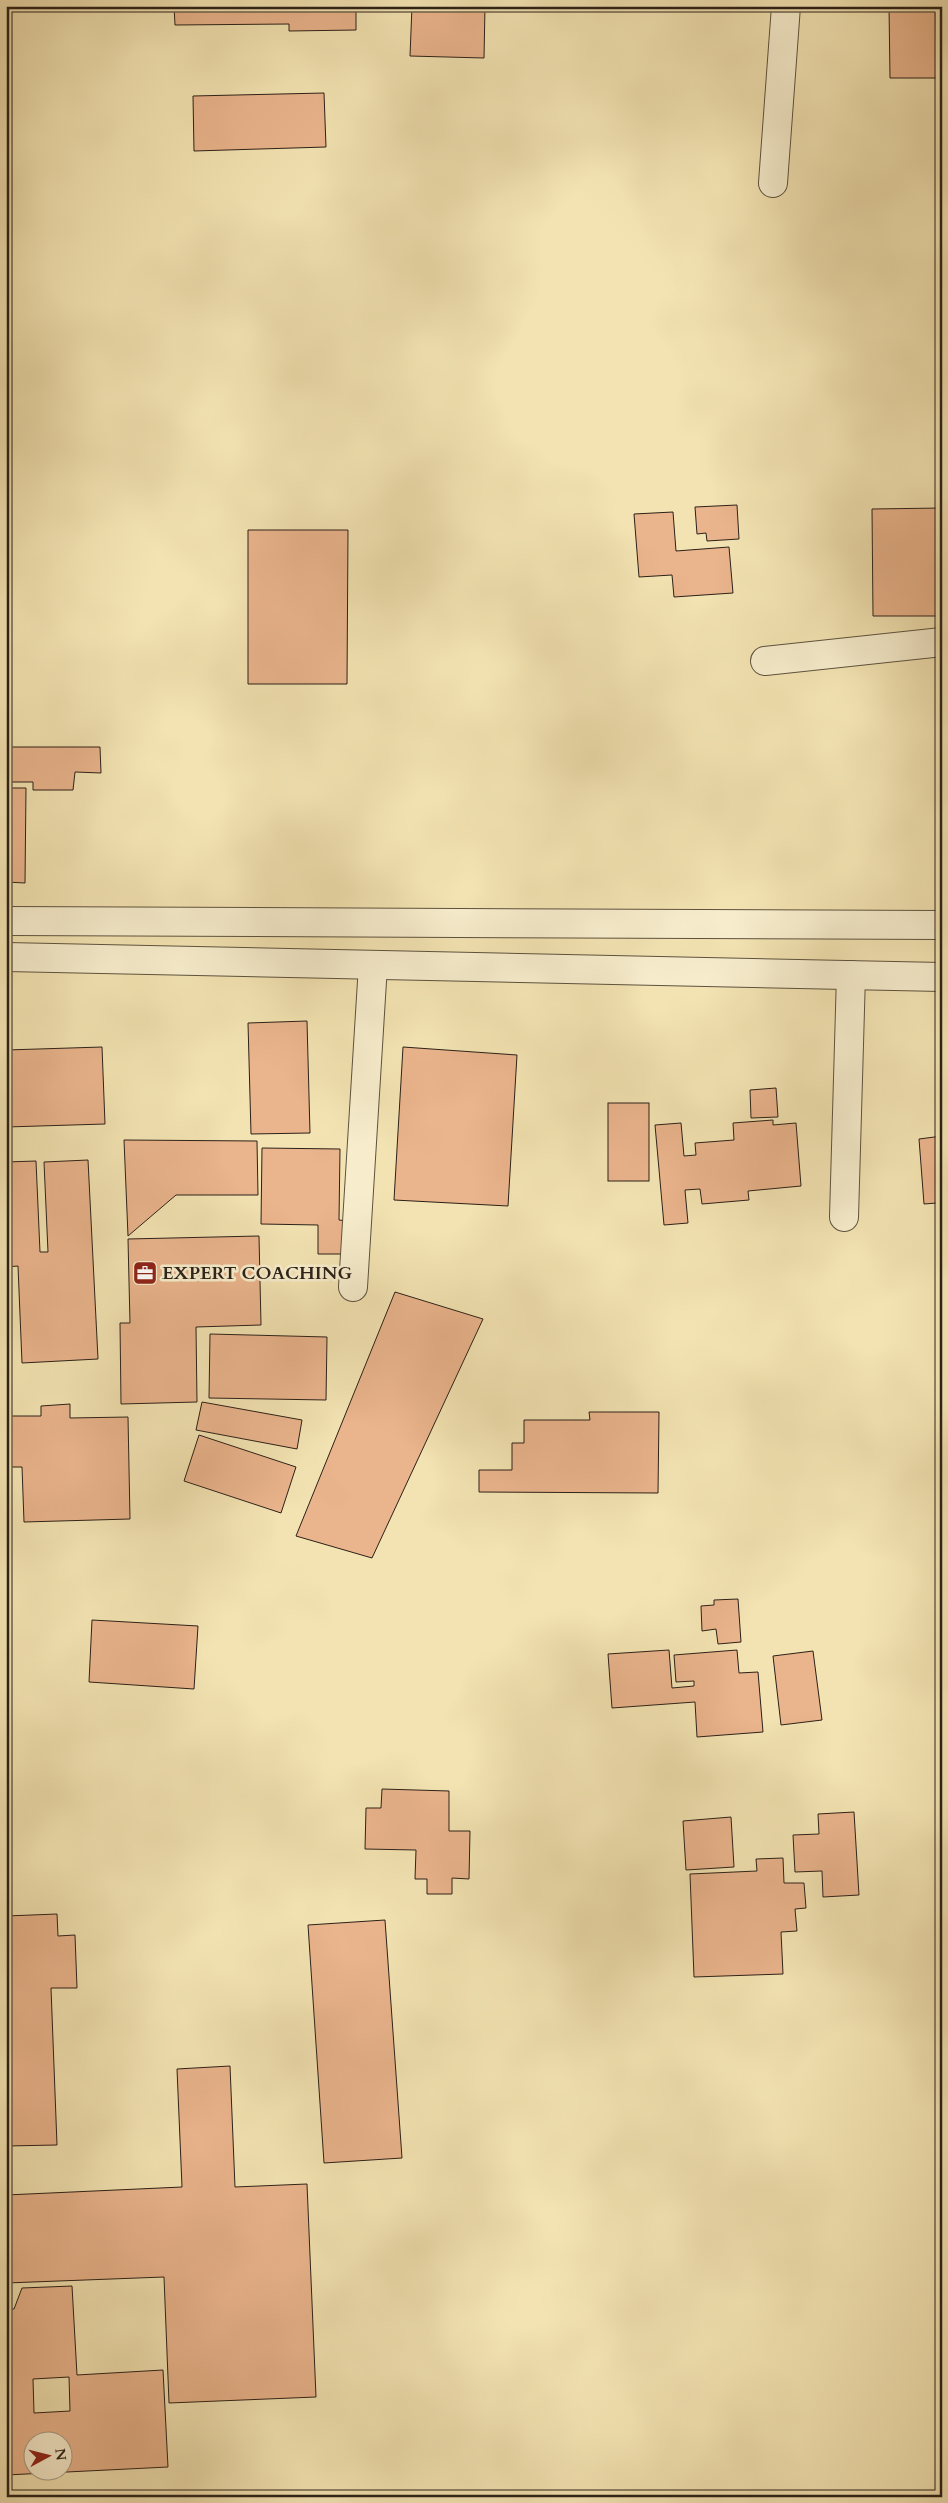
<svg xmlns="http://www.w3.org/2000/svg" width="948" height="2503" font-family="Cardo,serif">
	<style>
		.building { fill: #eab48c; stroke: #2b2118; fill-rule: evenodd }
		.lines { fill: none; stroke-linecap: round; stroke-linejoin: round }
		.minor-casing { stroke: #5d523e; stroke-width: 30 }
		.minor { stroke: #f7edcd; stroke-width: 28 }
		.labels { text-anchor: middle; dominant-baseline: central; stroke-width: 5; stroke-linejoin: round; paint-order: stroke }
		.poi-label { font-size: 18px; font-weight: bold; fill: #2b2118; stroke: #f7edcd; text-anchor: start }
	</style>
	<rect width="100%" height="100%" fill="#f3e3b2"/>
	<filter id="stains"><feTurbulence type="fractalNoise" baseFrequency=".004" numOctaves="4"/><feColorMatrix values="0 0 0 0 .2 0 0 0 0 .09 0 0 0 0 .02 0 0 0 .5 -.17"/></filter>
	<radialGradient id="worn" r=".72"><stop offset=".6" stop-color="#630" stop-opacity="0"/><stop offset="1" stop-color="#630" stop-opacity=".3"/></radialGradient>
	<g class="building">
		<polygon points="174,6 356,6 356,30 289,31 289,24 175,25"/>
		<polygon points="412,6 485,6 484,58 410,56"/>
		<polygon points="889,6 936,6 937,78 890,78"/>
		<polygon points="324,93 326,147 194,151 193,96"/>
		<polygon points="737,505 739,539 707,541 706,533 697,534 695,507"/>
		<polygon points="942,508 942,616 873,616 872,509"/>
		<polygon points="673,512 676,551 729,547 733,593 674,597 672,575 639,577 634,514"/>
		<polygon points="248,530 348,530 347,684 248,684"/>
		<polygon points="6,747 100,747 101,773 75,772 73,790 33,790 33,782 6,782"/>
		<polygon points="6,788 26,788 25,883 6,882"/>
		<polygon points="307,1021 310,1133 251,1134 248,1023"/>
		<polygon points="102,1047 105,1124 6,1127 6,1050"/>
		<polygon points="403,1047 517,1055 508,1206 394,1200"/>
		<polygon points="776,1088 778,1117 751,1118 750,1090"/>
		<rect x="608" y="1103" width="41" height="78"/>
		<polygon points="773,1120 773,1125 796,1123 801,1186 748,1191 749,1200 702,1204 700,1189 685,1190 688,1223 664,1225 655,1125 681,1123 684,1156 696,1155 695,1143 734,1140 733,1123"/>
		<polygon points="940,1122 942,1122 942,1228 940,1229 937,1203 924,1204 919,1139 942,1136"/>
		<polygon points="124,1140 257,1141 258,1195 176,1195 128,1236"/>
		<polygon points="262,1148 340,1149 339,1220 348,1221 349,1254 318,1254 318,1225 261,1224"/>
		<polygon points="88,1160 98,1359 22,1363 18,1266 6,1267 6,1162 36,1161 40,1252 48,1252 44,1162"/>
		<polygon points="259,1236 261,1325 196,1327 197,1402 121,1404 120,1323 130,1323 128,1239"/>
		<polygon points="395,1292 483,1319 372,1558 296,1536"/>
		<polygon points="210,1334 327,1337 326,1400 209,1398"/>
		<polygon points="202,1402 302,1420 297,1449 196,1430"/>
		<polygon points="70,1404 70,1418 128,1417 130,1519 24,1522 22,1467 6,1467 6,1416 41,1416 41,1406"/>
		<polygon points="589,1412 659,1412 658,1493 479,1492 479,1470 512,1470 512,1443 524,1443 524,1420 590,1420"/>
		<polygon points="199,1435 296,1467 281,1513 184,1481"/>
		<polygon points="738,1599 741,1642 718,1644 716,1629 702,1631 701,1606 714,1605 714,1600"/>
		<polygon points="92,1620 198,1626 194,1689 89,1682"/>
		<polygon points="669,1650 672,1688 694,1686 694,1681 676,1682 674,1655 737,1650 739,1673 758,1672 763,1732 697,1737 695,1702 612,1708 608,1654"/>
		<polygon points="813,1651 822,1720 781,1725 773,1656"/>
		<polygon points="938,1677 942,1677 942,1779 937,1779"/>
		<polygon points="382,1789 449,1791 449,1831 470,1831 469,1879 452,1878 452,1894 427,1894 427,1879 415,1879 416,1850 365,1849 366,1808 381,1808"/>
		<polygon points="854,1812 859,1895 823,1897 822,1871 795,1872 793,1835 819,1834 818,1814"/>
		<polygon points="731,1817 734,1867 686,1870 683,1821"/>
		<polygon points="783,1858 784,1883 804,1883 806,1908 795,1909 797,1931 781,1932 783,1974 694,1977 690,1874 757,1871 756,1859"/>
		<polygon points="57,1914 58,1936 75,1935 77,1988 51,1988 57,2145 6,2146 6,1916"/>
		<polygon points="385,1920 402,2158 324,2163 308,1925"/>
		<polygon points="230,2066 235,2187 307,2184 316,2397 169,2403 164,2277 6,2283 6,2195 182,2187 177,2069"/>
		<path d="M72,2286L77,2375L163,2370L168,2467L6,2475V2309H14L22,2288ZM69,2377L70,2411L34,2413L33,2379ZM32,2440H62V2470H32Z"/>
	</g>
	<g class="lines">
		<defs>
			<g id="minor">
				<polyline points="773,183 786,6"/>
				<polyline points="765,661 942,642"/>
				<polyline points="6,921 942,925"/>
				<polyline points="6,957 942,977"/>
				<polyline points="844,1217 851,975"/>
				<polyline points="353,1287 373,965"/>
			</g>
		</defs>
		<use href="#minor" class="minor-casing"/>
		<use href="#minor" class="minor"/>
	</g>
	<defs>
		<symbol id="office-square" viewBox="-11 -11 22 22"><rect x="-9" y="-9" width="18" height="18" rx="4" fill="#8f2418" stroke="#f7edcd"/><path d="M-6-3h4V-5.5h4V-3h4V5H-6ZM-1-4.5V-3h2v-1.5ZM-6 0V1H6V0Z" fill="#fff"/></symbol>
	</defs>
	<g fill-rule="evenodd">
		<use href="#office-square" x="131" y="1259" width="28" height="28"/>
	</g>
	<g class="labels">
		<g class="poi-label">
			<text x="162" y="1273">EXPERT COACHING</text>
		</g>
	</g>
	<rect width="948" height="2503" fill="none" stroke="#f3e3b2" stroke-width="25"/>
	<rect x="8" y="8" width="933" height="2488" fill="none" stroke="#2b2118" stroke-width="2.5"/>
	<rect x="12" y="12" width="923" height="2478" fill="none" stroke="#2b2118"/>
	<g transform="translate(48 2456) rotate(83)"><circle r="24" fill="#f7edcd" stroke="#a59b85"/>
	<path d="M0-4L9 19L0 12L-9 19Z" fill="#8f2418"/>
	<text y="-8" font-size="14" font-weight="bold" text-anchor="middle" fill="#2b2118">N</text>
	</g>
	<rect width="100%" height="100%" filter="url(#stains)"/>
	<rect width="100%" height="100%" fill="url(#worn)"/>
</svg>
